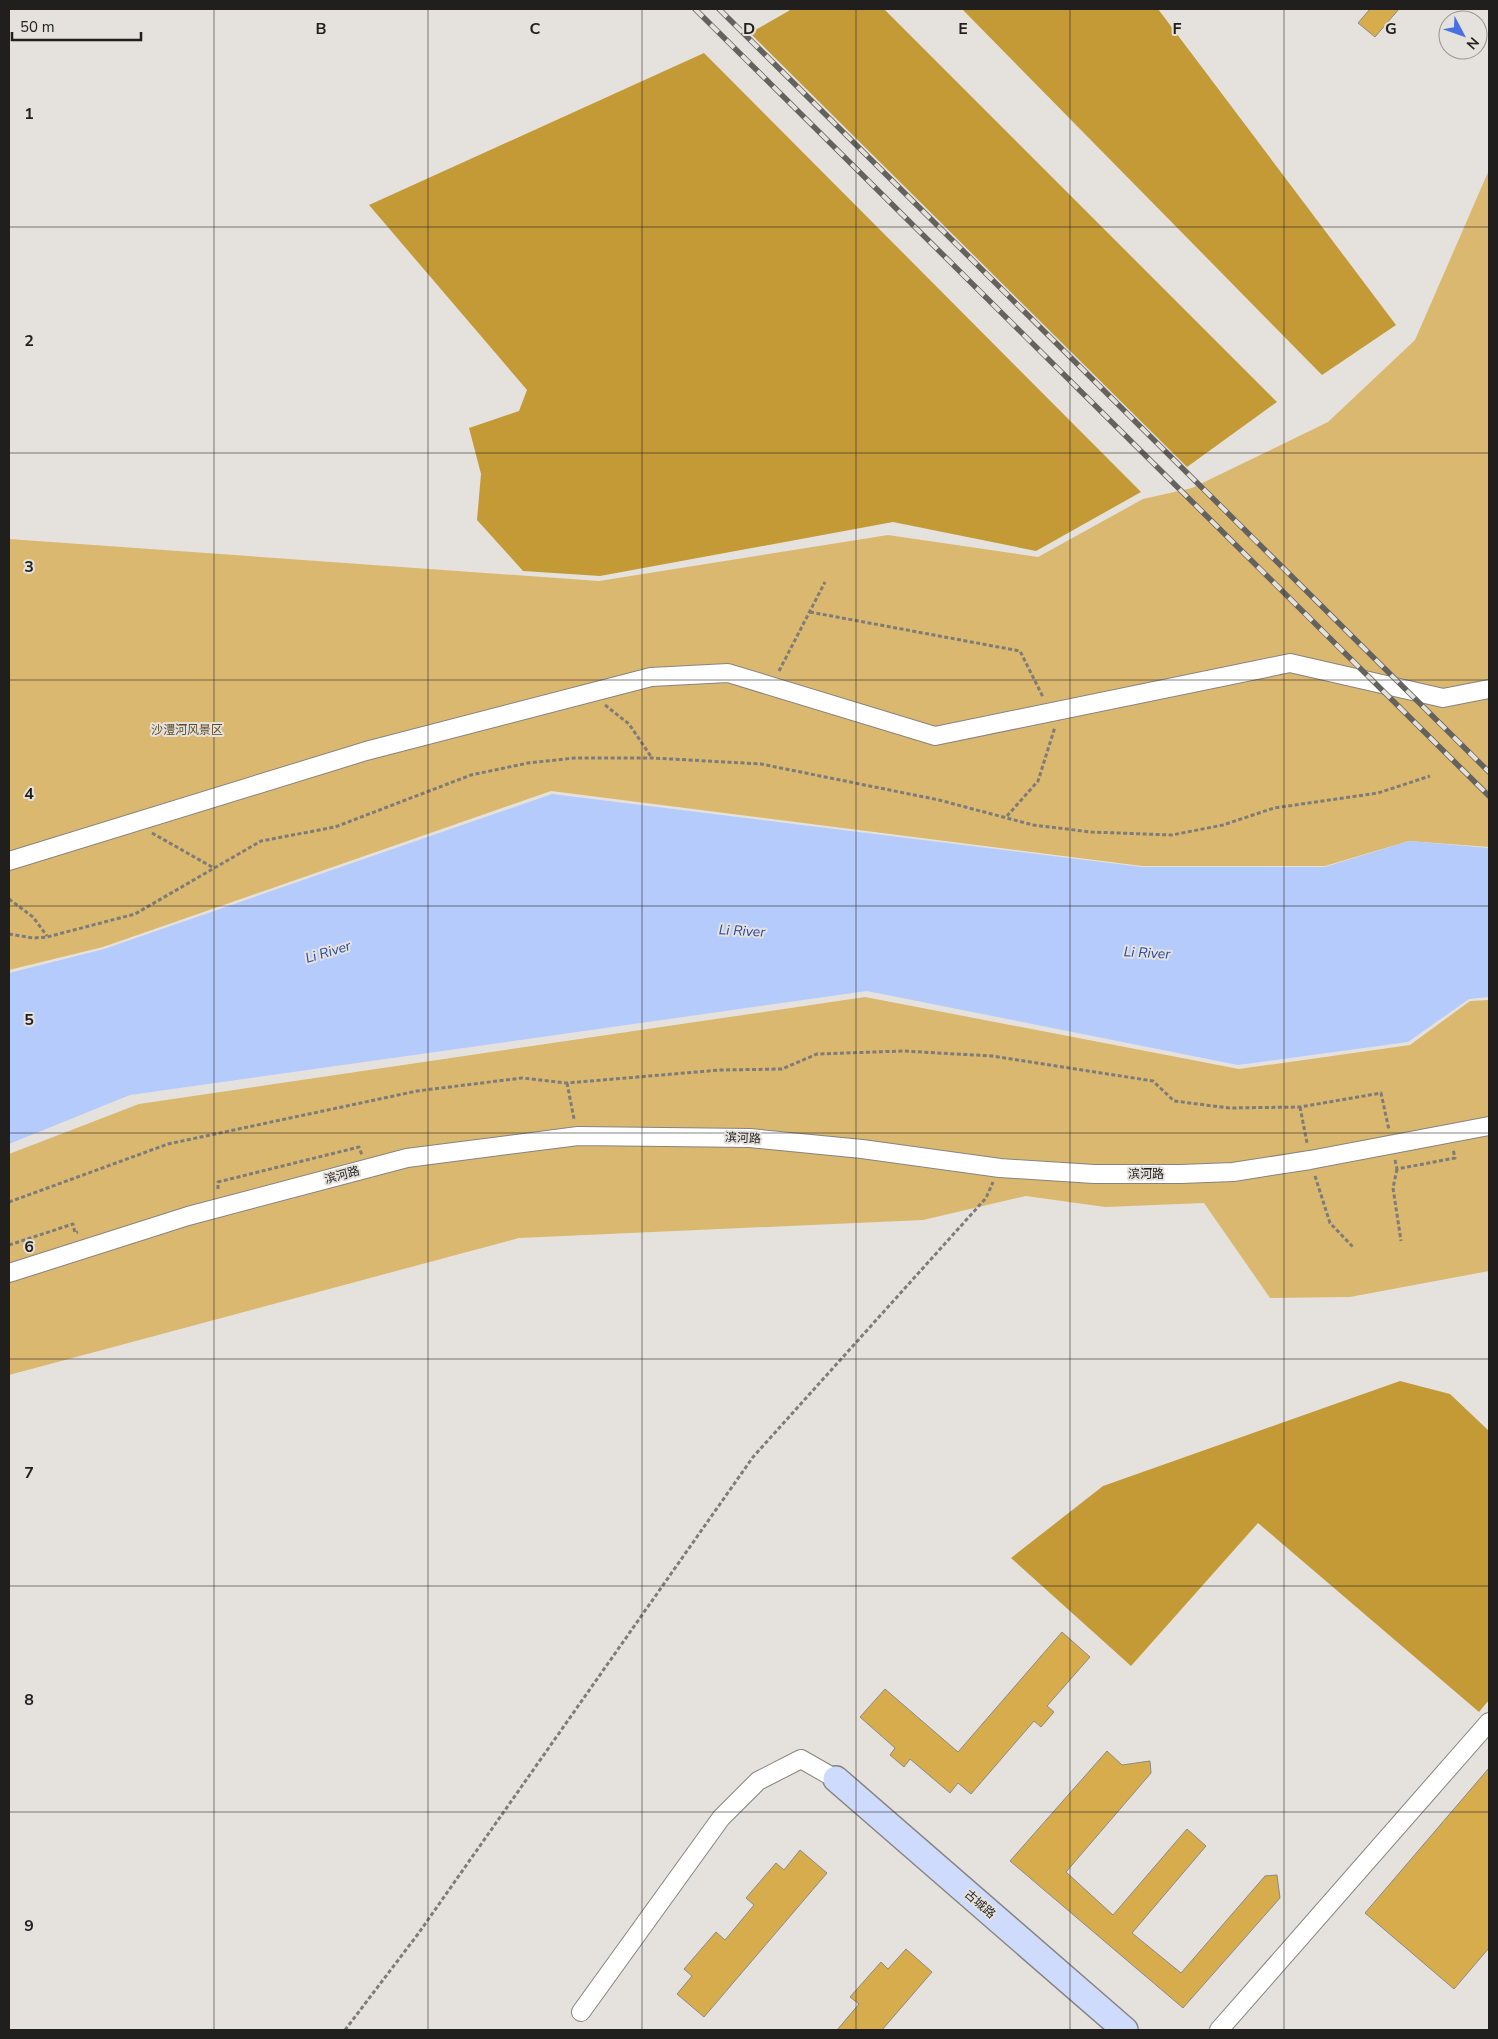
<svg xmlns="http://www.w3.org/2000/svg" width="1498" height="2039" font-family="'Nunito Sans','Noto Sans SC',sans-serif">
	<style>
		.green { fill: #dbb86f }
		.forest { fill: #c49a37 }
		.water { fill: #b4cbfc }
		.building { fill: #d7ac4c; stroke: #8c8a85 }
		.lines { fill: none; stroke-linecap: round; stroke-linejoin: round }
		.street-casing { stroke: #87847f; stroke-width: 20 }
		.secondary-casing { stroke: #87847f; stroke-width: 28 }
		.path { stroke: #7e7c79; stroke-width: 3; stroke-dasharray: 4 2.5; stroke-linecap: butt }
		.street { stroke: #fff; stroke-width: 18 }
		.secondary { stroke: #cedbfd; stroke-width: 25 }
		.rail-casing { stroke: #64625f; stroke-width: 5.5 }
		.rail { stroke: #e5e2dd; stroke-width: 4; stroke-dasharray: 11; stroke-linecap: butt }
		.grid { fill: none; stroke: #201f1d; stroke-width: 1; stroke-opacity: 0.55 }
		.labels { text-anchor: middle; dominant-baseline: central; stroke-width: 4; stroke-linejoin: round; paint-order: stroke }
		.park-label { font-size: 12px; fill: #5f4c24; stroke: #e5e2dd }
		.street-label { font-size: 12px; fill: #201f1d; stroke: #e5e2dd }
		.water-label { font-size: 14px; font-style: italic; fill: #2746a2; stroke: #e5e2dd }
		.grid-label { font-size: 16px; text-anchor: middle; font-weight: bold; fill: #201f1d; stroke: #e5e2dd; stroke-width: 4; stroke-linejoin: round; paint-order: stroke }
	</style>
	<rect width="100%" height="100%" fill="#e5e2dd"/>
	<g class="green">
		<polygon points="1489,170 1489,847 1409,841 1325,866 1142,866 551,791 103,947 9,970 9,539 599,581 888,535 1038,557 1143,499 1192,488 1328,422 1415,340"/>
		<polygon points="865,997 1239,1069 1410,1045 1470,1001 1489,1000 1489,1271 1350,1297 1270,1298 1204,1203 1105,1207 1026,1196 923,1220 519,1238 9,1375 9,1154 139,1104"/>
	</g>
	<g class="forest">
		<polygon points="792,9 884,9 1277,402 1187,467 750,33"/>
		<polygon points="962,9 1158,9 1396,325 1322,375"/>
		<polygon points="704,53 1141,492 1036,551 893,522 600,576 523,571 477,520 481,474 469,428 519,411 527,390 369,205"/>
		<polygon points="1400,1381 1450,1394 1489,1431 1489,1700 1479,1712 1258,1523 1131,1666 1011,1558 1103,1486"/>
	</g>
	<polygon class="water" points="552,794 1142,867 1325,867 1409,841 1489,848 1489,997 1469,999 1408,1042 1238,1065 867,991 130,1095 9,1144 9,973 104,949"/>
	<g class="building">
		<polygon points="1370,9 1399,9 1375,37 1358,23"/>
		<polygon points="1062,1632 1090,1657 1047,1706 1054,1712 1041,1727 1034,1721 971,1794 958,1783 950,1793 910,1759 904,1767 890,1755 895,1748 860,1717 885,1689 958,1752"/>
		<polygon points="1107,1751 1122,1765 1150,1761 1151,1773 1066,1872 1113,1915 1187,1829 1206,1846 1132,1933 1181,1973 1265,1876 1277,1875 1280,1898 1183,2008 1010,1861"/>
		<polygon points="1489,1768 1489,1948 1454,1989 1365,1913"/>
		<polygon points="800,1850 827,1873 704,2017 677,1994 692,1976 684,1969 716,1932 725,1940 754,1905 746,1898 776,1863 784,1870"/>
		<polygon points="906,1949 932,1972 882,2030 837,2030 859,2004 850,1997 881,1962 888,1969"/>
	</g>
	<g class="lines">
		<defs>
			<g id="street">
				<polyline points="9,861 366,751 651,677 728,673 935,736 1290,663 1443,698 1489,689"/>
				<polyline points="9,1273 188,1216 407,1158 578,1136 750,1138 862,1149 1000,1168 1094,1174 1181,1174 1233,1172 1310,1160 1489,1126"/>
				<polyline points="581,2012 721,1818 758,1781 801,1759 836,1779"/>
				<polyline points="1219,2030 1489,1722"/>
			</g>
			<polyline id="secondary" points="836,1779 1125,2030"/>
		</defs>
		<use href="#street" class="street-casing"/>
		<use href="#secondary" class="secondary-casing"/>
		<g class="path">
			<polyline points="810,612 1020,651 1043,697"/>
			<polyline points="779,671 825,582"/>
			<polyline points="605,705 629,724 652,758"/>
			<polyline points="1007,816 1038,781 1055,727"/>
			<polyline points="152,833 212,867"/>
			<polyline points="9,899 33,917 47,936"/>
			<polyline points="9,934 33,938 47,937 135,914 261,841 335,827 471,775 528,763 575,758 653,758 761,764 939,800 1033,825 1091,832 1172,835 1223,825 1274,808 1378,793 1430,776"/>
			<polyline points="567,1083 574,1119"/>
			<polyline points="1300,1107 1307,1143"/>
			<polyline points="1395,1160 1397,1169 1455,1158 1453,1149"/>
			<polyline points="1397,1169 1393,1188 1401,1241"/>
			<polyline points="1315,1176 1330,1223 1354,1248"/>
			<polyline points="218,1189 218,1182 359,1147 362,1155"/>
			<polyline points="9,1202 168,1144 417,1091 522,1078 567,1083 720,1070 782,1069 817,1054 903,1051 992,1056 1153,1081 1174,1101 1229,1108 1300,1107 1381,1093 1389,1130"/>
			<polyline points="9,1245 73,1224 75,1233 78,1232"/>
			<polyline points="345,2030 418,1934 753,1457 986,1198 993,1182"/>
		</g>
		<use href="#street" class="street"/>
		<use href="#secondary" class="secondary"/>
		<defs>
			<g id="rail">
				<polyline points="695,9 1489,796"/>
				<polyline points="719,9 1489,772"/>
			</g>
		</defs>
		<use href="#rail" class="rail-casing"/>
		<use href="#rail" class="rail"/>
	</g>
	<path class="grid" d="M214,9V2030M428,9V2030M642,9V2030M856,9V2030M1070,9V2030M1284,9V2030M9,227H1489M9,453H1489M9,680H1489M9,906H1489M9,1133H1489M9,1359H1489M9,1586H1489M9,1812H1489"/>
	<g class="labels">
		<g class="park-label">
			<text x="187" y="730">沙澧河风景区</text>
		</g>
		<g class="street-label">
			<text transform="translate(743 1138) rotate(2)">滨河路</text>
			<text x="1146" y="1174">滨河路</text>
			<text transform="translate(342 1175) rotate(-15)">滨河路</text>
			<text transform="translate(980 1904) rotate(41)">古城路</text>
		</g>
		<g class="water-label">
			<text transform="translate(742 931) rotate(3)">Li River</text>
			<text transform="translate(328 952) rotate(-17)">Li River</text>
			<text transform="translate(1147 953) rotate(3)">Li River</text>
		</g>
	</g>
	<g class="grid-label">
		<text x="321" y="34">B</text>
		<text x="535" y="34">C</text>
		<text x="749" y="34">D</text>
		<text x="963" y="34">E</text>
		<text x="1177" y="34">F</text>
		<text x="1391" y="34">G</text>
		<text x="29" y="119">1</text>
		<text x="29" y="346">2</text>
		<text x="29" y="572">3</text>
		<text x="29" y="799">4</text>
		<text x="29" y="1025">5</text>
		<text x="29" y="1252">6</text>
		<text x="29" y="1478">7</text>
		<text x="29" y="1705">8</text>
		<text x="29" y="1931">9</text>
	</g>
	<rect width="1498" height="2039" fill="none" stroke="#201f1d" stroke-width="20"/>
	<g transform="translate(1463 35) rotate(131)"><circle r="24" fill="#e5e2dd" stroke="#969490"/>
	<path d="M0-4L9 19L0 12L-9 19Z" fill="#4771e3"/>
	<text y="-8" font-size="14" font-weight="bold" text-anchor="middle" fill="#201f1d">N</text>
	</g>
	<path d="M12 32v8h129v-8" fill="none" stroke="#201f1d" stroke-width="2.5"/>
	<text x="20" y="32" font-size="15" fill="#201f1d" stroke="#e5e2dd" stroke-width="4" paint-order="stroke">50 m</text>
</svg>
